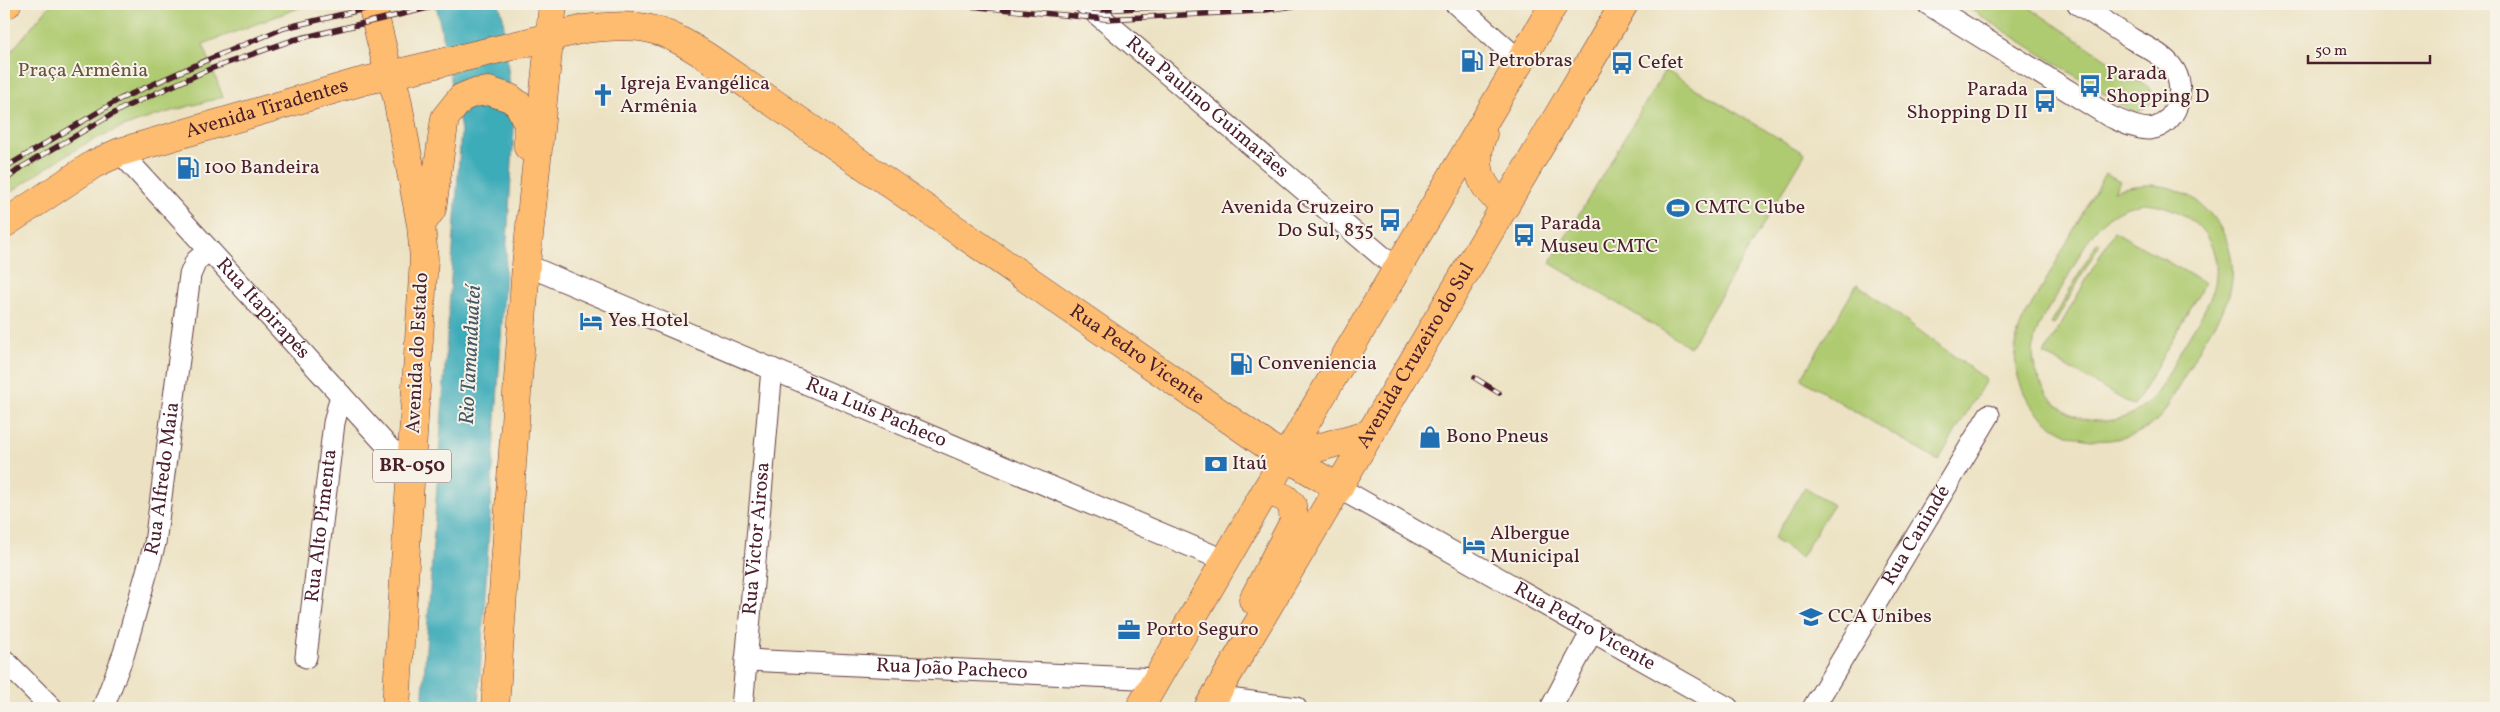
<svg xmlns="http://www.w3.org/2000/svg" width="2500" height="712" font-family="Vollkorn,serif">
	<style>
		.green { fill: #afcb71; stroke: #7c754e; fill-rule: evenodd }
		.water { fill: #3cacb9; stroke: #436672 }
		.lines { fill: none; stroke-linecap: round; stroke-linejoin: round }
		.minor-casing { stroke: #623c42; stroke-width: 23 }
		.major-casing { stroke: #623c42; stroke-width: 29 }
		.highway-casing { stroke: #623c42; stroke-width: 29 }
		.minor { stroke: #fff; stroke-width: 21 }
		.major { stroke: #febc70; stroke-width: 28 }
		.highway { stroke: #febc70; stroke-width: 28 }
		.rail-casing { stroke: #4a1f2b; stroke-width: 5.5 }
		.rail { stroke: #f7f3e8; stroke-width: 4; stroke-dasharray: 11; stroke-linecap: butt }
		.labels { text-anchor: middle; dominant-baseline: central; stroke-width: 4; stroke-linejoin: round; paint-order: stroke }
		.shield { fill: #f7f3e8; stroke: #7e5f64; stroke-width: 1 }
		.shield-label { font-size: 19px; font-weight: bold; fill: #4a1f2b }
		.poi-label { font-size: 20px; fill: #4a1f2b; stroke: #f7f3e8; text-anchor: start }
		.park-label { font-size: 20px; fill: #685340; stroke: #f7f3e8 }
		.street-label { font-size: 20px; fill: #4a1f2b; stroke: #f7f3e8 }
		.water-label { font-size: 21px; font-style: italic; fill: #445764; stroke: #f7f3e8 }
	</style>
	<rect width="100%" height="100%" fill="#f7f3e8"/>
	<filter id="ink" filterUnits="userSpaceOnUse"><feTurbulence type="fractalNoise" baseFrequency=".02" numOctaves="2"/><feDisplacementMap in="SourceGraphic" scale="10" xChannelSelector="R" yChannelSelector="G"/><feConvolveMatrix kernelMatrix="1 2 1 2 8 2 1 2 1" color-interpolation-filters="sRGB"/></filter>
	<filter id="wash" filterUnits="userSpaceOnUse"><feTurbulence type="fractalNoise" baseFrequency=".0096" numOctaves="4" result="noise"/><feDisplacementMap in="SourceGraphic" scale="20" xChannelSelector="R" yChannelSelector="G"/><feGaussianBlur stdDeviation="1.12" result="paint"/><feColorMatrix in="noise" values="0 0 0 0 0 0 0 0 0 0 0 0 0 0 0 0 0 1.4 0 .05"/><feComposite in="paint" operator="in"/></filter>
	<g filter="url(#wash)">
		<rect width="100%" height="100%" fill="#ece2c3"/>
		<g class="green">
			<path d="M51,4H309L203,44L223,97C179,109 133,120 91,141C61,157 32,177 4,197V60Z"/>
			<polygon points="1962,4 2024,4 2151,89 2150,104 2135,114"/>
			<polygon points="1665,70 1805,154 1690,347 1550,263"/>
			<path d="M2105,173L2120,181L2114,191C2140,182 2170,182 2194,199C2224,221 2240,258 2229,295C2223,313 2209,331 2200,348C2188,369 2177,390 2165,411C2158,422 2143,431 2131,435C2070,457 2008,409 2016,343C2018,323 2033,303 2043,286C2064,248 2084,210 2105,173ZM2143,203C2189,205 2228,243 2213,291C2206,311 2192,330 2182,348C2171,368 2161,393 2143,407C2125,421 2099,425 2078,417C2045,405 2024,366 2037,331C2043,314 2056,298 2065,282C2086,245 2096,211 2143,203Z"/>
			<polygon points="2114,231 2205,283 2134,406 2044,354"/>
			<polygon points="2097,242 2100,243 2054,325 2051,324"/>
			<polygon points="1857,284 1986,380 1938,461 1801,379"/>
			<polygon points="1805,487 1833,505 1801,557 1773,539"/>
		</g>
		<polygon class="water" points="436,4 499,4 503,17 514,130 478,708 422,708 461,130"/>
	</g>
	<g filter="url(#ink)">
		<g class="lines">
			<defs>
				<g id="minor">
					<path id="s1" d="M1085,4L1397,269"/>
					<polyline points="1456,4 1520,61"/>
					<path d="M1928,4L2109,116C2121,121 2135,129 2149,129C2176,127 2189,88 2172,67C2162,54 2146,47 2132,39C2114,28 2096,15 2078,4"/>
					<path id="s2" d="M120,152L391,450L412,458"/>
					<path id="s3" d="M526,265L1226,561"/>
					<path id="s4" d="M1339,488L1728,708"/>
					<path id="s5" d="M306,657L334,423L341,395"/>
					<polyline points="4,660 52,708"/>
					<path id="s6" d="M746,660L1158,679"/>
					<polyline points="1215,697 1296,708"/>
					<path id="s7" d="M103,708L124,653L155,543L190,275L196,261L209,250"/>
					<path id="s8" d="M742,708L772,369"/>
					<polyline points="1551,708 1592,631"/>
					<path id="s9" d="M1813,708L1989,415"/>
				</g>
				<g id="major">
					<polyline points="4,5 7,4"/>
					<path d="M1483,134C1472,162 1479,190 1506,205"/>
					<path id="s10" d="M4,224L94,164L120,152L360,82L584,29C644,23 658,25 709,58L1269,447L1339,488"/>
					<polyline points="1285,457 1371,433"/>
					<polyline points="1253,600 1294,521 1292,505 1285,498 1266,490"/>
					<polyline points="1140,708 1266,490 1554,4"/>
					<path id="s11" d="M1208,708L1624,4"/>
				</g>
				<g id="highway">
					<polyline points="372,4 389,75 396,93 421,225 424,259 396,708"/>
					<polyline points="422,223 432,209 445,118 461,98 473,93 489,91 510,98 519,105 528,124 528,147"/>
					<polyline points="495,708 526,265 553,4"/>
				</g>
			</defs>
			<use href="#minor" class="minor-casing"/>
			<use href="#major" class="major-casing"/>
			<use href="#highway" class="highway-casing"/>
			<use href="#minor" class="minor"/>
			<use href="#major" class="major"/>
			<use href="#highway" class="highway"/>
			<defs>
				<g id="rail">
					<polyline points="946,4 1106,19 1259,11 1307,4"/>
					<polyline points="1047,4 1103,10 1209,4"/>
					<polyline points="4,168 120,99 207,60 284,28 386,4"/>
					<polyline points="4,181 22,167 123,108 210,69 293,40 445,4"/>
					<polyline points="1475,378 1499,393"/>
				</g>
			</defs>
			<use href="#rail" class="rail-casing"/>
			<use href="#rail" class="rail"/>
		</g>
	</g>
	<defs>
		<symbol id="fuel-bare" viewBox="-9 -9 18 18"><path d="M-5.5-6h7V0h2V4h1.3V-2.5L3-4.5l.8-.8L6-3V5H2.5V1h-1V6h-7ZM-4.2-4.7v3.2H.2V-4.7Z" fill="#1f6fb2" stroke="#f7f3e8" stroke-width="2.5" paint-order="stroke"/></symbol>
		<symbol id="bus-bare" viewBox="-9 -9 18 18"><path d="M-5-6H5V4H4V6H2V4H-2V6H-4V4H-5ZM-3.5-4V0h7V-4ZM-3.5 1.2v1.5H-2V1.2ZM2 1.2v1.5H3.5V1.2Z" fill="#1f6fb2" stroke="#f7f3e8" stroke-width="2.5" paint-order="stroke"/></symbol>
		<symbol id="church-bare" viewBox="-9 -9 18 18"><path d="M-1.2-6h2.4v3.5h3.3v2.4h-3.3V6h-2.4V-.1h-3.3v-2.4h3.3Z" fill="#1f6fb2" stroke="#f7f3e8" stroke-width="2.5" paint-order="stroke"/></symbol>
		<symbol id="stadium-bare" viewBox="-9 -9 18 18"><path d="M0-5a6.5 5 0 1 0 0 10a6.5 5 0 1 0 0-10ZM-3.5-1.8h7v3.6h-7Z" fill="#1f6fb2" stroke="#f7f3e8" stroke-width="2.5" paint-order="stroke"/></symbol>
		<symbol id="hotel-bare" viewBox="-9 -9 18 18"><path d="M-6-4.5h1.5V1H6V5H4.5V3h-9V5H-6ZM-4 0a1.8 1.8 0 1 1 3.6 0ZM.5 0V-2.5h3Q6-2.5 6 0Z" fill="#1f6fb2" stroke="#f7f3e8" stroke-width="2.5" paint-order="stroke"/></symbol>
		<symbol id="shop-bare" viewBox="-9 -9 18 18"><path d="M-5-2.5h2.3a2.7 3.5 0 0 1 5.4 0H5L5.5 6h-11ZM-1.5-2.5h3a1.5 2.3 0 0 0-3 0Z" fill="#1f6fb2" stroke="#f7f3e8" stroke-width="2.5" paint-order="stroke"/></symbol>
		<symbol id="bank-bare" viewBox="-9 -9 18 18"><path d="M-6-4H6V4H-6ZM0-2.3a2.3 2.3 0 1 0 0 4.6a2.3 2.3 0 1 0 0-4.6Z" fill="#1f6fb2" stroke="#f7f3e8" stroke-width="2.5" paint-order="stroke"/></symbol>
		<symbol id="school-bare" viewBox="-9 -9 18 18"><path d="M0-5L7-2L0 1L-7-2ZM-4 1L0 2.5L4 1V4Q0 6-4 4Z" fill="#1f6fb2" stroke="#f7f3e8" stroke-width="2.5" paint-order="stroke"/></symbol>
		<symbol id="office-bare" viewBox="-9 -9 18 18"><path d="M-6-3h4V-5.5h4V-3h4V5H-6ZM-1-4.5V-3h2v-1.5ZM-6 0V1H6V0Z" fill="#1f6fb2" stroke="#f7f3e8" stroke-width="2.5" paint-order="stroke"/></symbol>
	</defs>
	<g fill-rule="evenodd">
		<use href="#fuel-bare" x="1456" y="45" width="32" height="32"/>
		<use href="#bus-bare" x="1606" y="47" width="32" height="32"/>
		<use href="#bus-bare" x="2074" y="70" width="32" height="32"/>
		<use href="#church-bare" x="587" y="79" width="32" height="32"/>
		<use href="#bus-bare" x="2029" y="85" width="32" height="32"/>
		<use href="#fuel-bare" x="172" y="152" width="32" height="32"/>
		<use href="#stadium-bare" x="1662" y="192" width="32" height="32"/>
		<use href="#bus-bare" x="1374" y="204" width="32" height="32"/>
		<use href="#bus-bare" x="1508" y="219" width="32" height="32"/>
		<use href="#hotel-bare" x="575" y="305" width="32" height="32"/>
		<use href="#fuel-bare" x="1225" y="348" width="32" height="32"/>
		<use href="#shop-bare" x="1414" y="421" width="32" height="32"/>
		<use href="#bank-bare" x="1200" y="448" width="32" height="32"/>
		<use href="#hotel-bare" x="1458" y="529" width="32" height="32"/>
		<use href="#school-bare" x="1795" y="601" width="32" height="32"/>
		<use href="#office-bare" x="1113" y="614" width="32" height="32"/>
	</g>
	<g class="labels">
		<rect class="shield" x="373" y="449.5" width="78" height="33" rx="4"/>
		<g class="shield-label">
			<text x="412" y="466">BR-050</text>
		</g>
		<g class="poi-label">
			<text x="1488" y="61">Petrobras</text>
			<text x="1638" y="63">Cefet</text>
			<text x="2106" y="74">Parada<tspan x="2106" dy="23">Shopping D</tspan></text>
			<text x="620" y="84">Igreja Evangélica<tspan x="620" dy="23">Armênia</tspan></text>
			<text x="2028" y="90" text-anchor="end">Parada<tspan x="2028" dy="23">Shopping D II</tspan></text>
			<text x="204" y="168">100 Bandeira</text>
			<text x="1374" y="208" text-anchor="end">Avenida Cruzeiro<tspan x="1374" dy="23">Do Sul, 835</tspan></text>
			<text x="1695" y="208">CMTC Clube</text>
			<text x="1540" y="224">Parada<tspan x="1540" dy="23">Museu CMTC</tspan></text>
			<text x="608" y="321">Yes Hotel</text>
			<text x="1258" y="364">Conveniencia</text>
			<text x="1446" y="437">Bono Pneus</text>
			<text x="1232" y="464">Itaú</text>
			<text x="1490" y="534">Albergue<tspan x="1490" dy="23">Municipal</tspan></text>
			<text x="1828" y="617">CCA Unibes</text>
			<text x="1146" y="630">Porto Seguro</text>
		</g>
		<g class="park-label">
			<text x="83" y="71">Praça Armênia</text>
		</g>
		<g class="street-label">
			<text stroke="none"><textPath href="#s1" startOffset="160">Rua Paulino Guimarães</textPath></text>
			<text stroke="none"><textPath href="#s10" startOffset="290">Avenida Tiradentes</textPath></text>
			<text stroke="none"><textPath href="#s2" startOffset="212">Rua Itapirapés</textPath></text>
			<text transform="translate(418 353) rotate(-87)">Avenida do Estado</text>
			<text stroke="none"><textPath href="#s10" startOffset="1270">Rua Pedro Vicente</textPath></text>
			<text stroke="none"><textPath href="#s11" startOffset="409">Avenida Cruzeiro do Sul</textPath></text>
			<text stroke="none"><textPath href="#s3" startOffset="380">Rua Luís Pacheco</textPath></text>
			<text stroke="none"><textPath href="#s7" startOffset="238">Rua Alfredo Maia</textPath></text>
			<text stroke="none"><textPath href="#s5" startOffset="132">Rua Alto Pimenta</textPath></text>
			<text stroke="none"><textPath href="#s9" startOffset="201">Rua Canindé</textPath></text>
			<text stroke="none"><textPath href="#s8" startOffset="170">Rua Victor Airosa</textPath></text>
			<text stroke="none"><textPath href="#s4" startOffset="282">Rua Pedro Vicente</textPath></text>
			<text stroke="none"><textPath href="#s6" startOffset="206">Rua João Pacheco</textPath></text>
		</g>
		<g class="water-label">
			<text transform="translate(471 355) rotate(-87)">Rio Tamanduateí</text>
		</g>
	</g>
	<rect width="2500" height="712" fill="none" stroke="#f7f3e8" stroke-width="20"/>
	<path d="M2308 55v8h122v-8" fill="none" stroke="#4a1f2b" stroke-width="2.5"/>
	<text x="2315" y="55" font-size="15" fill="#4a1f2b" stroke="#f7f3e8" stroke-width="4" paint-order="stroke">50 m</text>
</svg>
